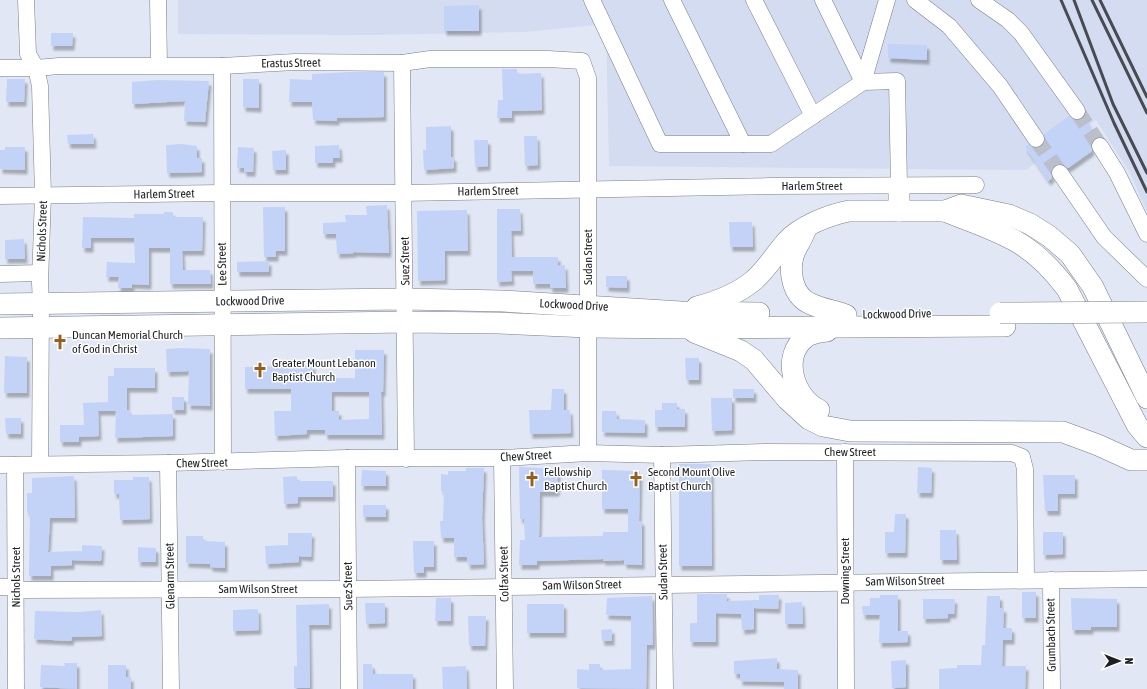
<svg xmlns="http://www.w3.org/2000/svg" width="1147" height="689" font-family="'Asap Condensed',sans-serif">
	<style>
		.built { fill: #d3dcf0 }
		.building { fill: #c3d3f7; fill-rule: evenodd; filter: url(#shadow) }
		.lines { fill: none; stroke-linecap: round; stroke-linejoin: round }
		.minor-tunnel { stroke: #babfca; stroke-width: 16; stroke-dasharray: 16 8; stroke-linecap: butt }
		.minor-casing { stroke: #787d89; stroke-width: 17 }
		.major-casing { stroke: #787d89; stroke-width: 22 }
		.minor { stroke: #fff; stroke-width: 16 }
		.major { stroke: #fff; stroke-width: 21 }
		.rail { stroke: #484b51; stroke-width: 3 }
		.major-bridge-casing { stroke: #787d89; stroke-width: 22; stroke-linecap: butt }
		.major-bridge { stroke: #fff; stroke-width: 21 }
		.labels { text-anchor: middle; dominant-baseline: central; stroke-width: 3; stroke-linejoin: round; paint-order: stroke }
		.street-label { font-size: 12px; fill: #1d1f23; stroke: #fff }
		.poi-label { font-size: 12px; fill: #1d1f23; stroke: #fff; text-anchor: start }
	</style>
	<defs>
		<filter id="shadow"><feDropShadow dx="2.5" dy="4.5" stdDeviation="1" flood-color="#0004"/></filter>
	</defs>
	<rect width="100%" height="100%" fill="#e1e7f4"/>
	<polygon class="built" points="178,0 1147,0 1147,212 1130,173 1096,120 1026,170 609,166 606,24 525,32 375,35 178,34"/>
	<g class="building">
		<polygon points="479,5 479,31 444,31 444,6"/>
		<polygon points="51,33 73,33 72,46 51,46"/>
		<polygon points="888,44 927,45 927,60 888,58"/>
		<polygon points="502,69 517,69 517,74 541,73 542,110 512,111 512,118 497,118 498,100 503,100"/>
		<polygon points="349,72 384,72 384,117 337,118 337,121 313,120 312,102 289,102 290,79 312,80 312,74"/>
		<polygon points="7,79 25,79 24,102 6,102"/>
		<polygon points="243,79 259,79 259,108 243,107"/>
		<polygon points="157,80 209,81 205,122 184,121 185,101 132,104 132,82"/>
		<polygon points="1069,116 1078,120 1084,117 1098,137 1091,142 1092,151 1068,168 1060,164 1054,165 1051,173 1052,178 1048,181 1025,147 1028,144 1036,148 1042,147 1045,139 1044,134"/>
		<polygon points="451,126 451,157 454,157 454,168 424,170 423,150 426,150 426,127"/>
		<polygon points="93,134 94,144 68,144 67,135"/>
		<polygon points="524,136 537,136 538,165 525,166"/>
		<polygon points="474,140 488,140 488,166 475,167"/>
		<polygon points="182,144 197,146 197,158 202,158 202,172 167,173 166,145"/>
		<polygon points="339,145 340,158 333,158 333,163 315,163 315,146"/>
		<polygon points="5,147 25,147 25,170 0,169 0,150 5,150"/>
		<polygon points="238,147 254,148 253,172 244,172 244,168 237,168"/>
		<polygon points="286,150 286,170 273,170 272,151"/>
		<polygon points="387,205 389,253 354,252 354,253 337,254 336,234 323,234 323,223 346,222 345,215 367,215 366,206"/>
		<polygon points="263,207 285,207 285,251 276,251 276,257 264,257"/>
		<polygon points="497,209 520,209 521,231 511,231 512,257 558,257 558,266 565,265 566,288 550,288 550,284 533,284 533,271 511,271 512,281 497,282"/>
		<polygon points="467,210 468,251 445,251 445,280 418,281 417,211"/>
		<polygon points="164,212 173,212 173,217 203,217 202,251 182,251 183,270 210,270 211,284 170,284 170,248 149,248 149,285 132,284 132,288 118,288 119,277 106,277 107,262 135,263 134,238 91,238 91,248 82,248 83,217 134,218 134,214 164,214"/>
		<polygon points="729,222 752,222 753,247 730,247"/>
		<polygon points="24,239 25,259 5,259 5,240"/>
		<polygon points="269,261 269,272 237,272 237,262"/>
		<polygon points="606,276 627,276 627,288 606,287"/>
		<polygon points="181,348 210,349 210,406 188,405 189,371 167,372 166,349"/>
		<path d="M355,350H384L383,392H381L382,435H325V430H307V434L275,436L274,411H291V389H245V367L313,365V378H355ZM332,392H369V419L339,420V411H332Z"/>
		<polygon points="5,356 27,357 27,393 4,393"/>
		<polygon points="685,358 699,358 699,380 686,380"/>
		<polygon points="114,368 155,368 155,388 127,388 127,410 130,410 130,415 173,414 173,436 115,438 116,411 98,411 99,436 79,437 79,442 60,442 60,425 84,425 83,403 108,402 108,376 114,376"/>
		<polygon points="552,389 564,389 564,410 570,410 571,433 530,434 529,410 551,410"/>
		<rect x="733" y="389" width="21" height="9"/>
		<rect x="172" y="397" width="12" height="13"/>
		<polygon points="711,398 732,398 732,430 712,431"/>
		<polygon points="662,403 677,403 677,409 685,409 685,427 655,427 655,410 662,410"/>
		<polygon points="602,411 616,411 617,419 645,420 645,433 602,432"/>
		<polygon points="5,418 21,418 21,434 6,434"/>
		<polygon points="679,464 711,464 712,566 679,566"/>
		<polygon points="519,467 558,469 557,492 540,492 539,537 603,536 603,532 628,532 628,509 602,509 602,470 640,471 639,521 642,521 642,565 624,564 624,560 603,561 603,559 537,561 537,565 519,565 520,540 525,540 524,519 520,519"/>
		<polygon points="918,467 932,468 931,493 917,493"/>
		<polygon points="466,468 484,468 482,518 484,564 468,565 467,557 454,557 454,538 441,538 440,521 443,521 444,491 441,491 441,474 448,475 448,471 466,471"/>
		<polygon points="362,470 386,471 386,486 361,486"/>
		<polygon points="1043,475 1075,475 1075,494 1058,494 1058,511 1045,511"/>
		<polygon points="74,476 75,518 50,518 48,552 82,551 82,545 102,546 101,561 72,560 72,565 51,566 51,576 29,576 30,513 27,513 27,493 32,493 32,478"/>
		<polygon points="297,476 297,481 333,481 333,497 298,497 298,503 284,504 283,477"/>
		<polygon points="133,477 149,477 150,519 120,520 119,494 114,494 114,480 133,480"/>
		<rect x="363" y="505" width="23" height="12"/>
		<polygon points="895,514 906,514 905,553 885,553 885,532 894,532"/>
		<polygon points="940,530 956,530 957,560 940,560"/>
		<polygon points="1043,532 1063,532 1063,554 1043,555"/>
		<polygon points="288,533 312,533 311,557 299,556 299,562 266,564 265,546 288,545"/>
		<polygon points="186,536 203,536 203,541 225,542 225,568 210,567 210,564 186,563"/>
		<polygon points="413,541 434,541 434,567 424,567 424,573 414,573"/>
		<polygon points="138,547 156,548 156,562 138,562"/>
		<rect x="1022" y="592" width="14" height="26"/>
		<polygon points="697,594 727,594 727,601 759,600 759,595 779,595 778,609 754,608 754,629 742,630 741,614 716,613 716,642 690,642 690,623 697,623"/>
		<polygon points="880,595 898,595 898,631 908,631 908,642 879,643 880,615 863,615 862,606 870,606 870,598 880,598"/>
		<polygon points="652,596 653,645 647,645 646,689 577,688 577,669 589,670 589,664 600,664 600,670 631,669 631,616 606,615 607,598"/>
		<polygon points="987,596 1000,596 1000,608 1004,608 1003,628 1012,628 1012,640 1003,640 1002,666 1026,666 1025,689 939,689 939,669 957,668 957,665 981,665 982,645 985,645"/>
		<polygon points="436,598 451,598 451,621 435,621"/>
		<polygon points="1071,598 1117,599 1117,627 1091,627 1091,630 1072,630"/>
		<polygon points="923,599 955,599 954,614 948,614 948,618 923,619"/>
		<polygon points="802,602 803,624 785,624 785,603"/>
		<polygon points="365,603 385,603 385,623 366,624"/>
		<polygon points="329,604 329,625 309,625 310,688 294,688 294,666 297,666 296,605"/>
		<rect x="527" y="604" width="37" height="29"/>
		<polygon points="258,609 259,630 233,631 233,610"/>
		<polygon points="101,610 102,636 72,637 71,641 34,639 35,611 80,612"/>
		<polygon points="468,616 486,616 485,646 469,646"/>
		<polygon points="612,629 612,641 602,641 601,630"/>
		<polygon points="777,658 777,669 798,670 798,689 784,689 784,682 740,681 740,674 734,674 734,661"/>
		<polygon points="906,660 906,687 892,688 891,661"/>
		<polygon points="64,663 77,663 77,689 40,687 41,665 65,666"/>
		<polygon points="363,664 372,664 373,674 413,674 413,689 363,689"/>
		<polygon points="108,665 126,665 126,677 131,677 131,689 108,689"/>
		<polygon points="466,666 467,689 443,689 442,667"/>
	</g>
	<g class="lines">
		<g class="minor-tunnel">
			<polyline points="1077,111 1100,146"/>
			<polyline points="1036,139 1060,173"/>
		</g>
		<defs>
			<g id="minor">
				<polyline points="26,0 28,54 36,68 40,86 43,195 40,283 41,304 40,464"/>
				<polyline points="158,0 159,65"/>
				<polyline points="592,0 660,144 771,144 863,82 897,81 899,186"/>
				<polyline points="672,0 743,144"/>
				<polyline points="754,0 813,116"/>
				<polyline points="823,0 863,82"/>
				<polyline points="915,0 949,26 1000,86 1036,139"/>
				<polyline points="979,0 1008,20 1021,33 1077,111"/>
				<polyline points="402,63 406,459"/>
				<polyline points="222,66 223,462"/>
				<polyline points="0,68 36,68 59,66 222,66 295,62 402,63 430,59 548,59 582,61 588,78 588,453"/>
				<polyline points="863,82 887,0"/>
				<polyline points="1100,146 1117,173 1147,234"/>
				<polyline points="1060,173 1104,237 1147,279"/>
				<polyline points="0,196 221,193 403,193 771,186 976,185"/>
				<polyline points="0,274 40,273"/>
				<polyline points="845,452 846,689"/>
				<polyline points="662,455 665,689"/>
				<polyline points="347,458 349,689"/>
				<polyline points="502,458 505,689"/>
				<polyline points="168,463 171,689"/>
				<polyline points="0,465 168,463 347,458 502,458 588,453 662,455 766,452 1012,453 1022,457 1025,469 1026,579"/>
				<polyline points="15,465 16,689"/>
				<polyline points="1051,580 1052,689"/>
				<polyline points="0,587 16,587"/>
				<polyline points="16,590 348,589 1147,579"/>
			</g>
			<g id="major">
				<polyline points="899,211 899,186"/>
				<path d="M945,211C1001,234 1029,238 1067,289L1137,425L1147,437"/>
				<path d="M805,231C802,239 797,246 794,253C788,271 792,296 811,304C822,309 835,311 846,315"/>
				<polyline points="0,304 405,299 502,301 681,312 759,313"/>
				<path d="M697,307C716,302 737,294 753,281C766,270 775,255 786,242C800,226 829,215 849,211H945L961,205L1009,215L1030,224L1049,236L1070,254L1093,287L1147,398"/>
				<polyline points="0,328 406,322 498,323 588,327 684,328 1005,326"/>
				<polyline points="694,332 741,351 754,360 787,399 809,419 823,426 850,431 1063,432 1098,445 1131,460 1147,460"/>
				<path d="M819,410C793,397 781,356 806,337C811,333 821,332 827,331"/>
			</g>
		</defs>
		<use href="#minor" class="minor-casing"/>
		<use href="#major" class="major-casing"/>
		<use href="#minor" class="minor"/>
		<use href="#major" class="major"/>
		<g class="rail">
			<polyline points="1061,0 1114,123 1147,192"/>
			<polyline points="1074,0 1113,104 1147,173"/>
			<polyline points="1092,0 1147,113"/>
			<polyline points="1100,0 1147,97"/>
		</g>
		<defs>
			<polyline id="major-bridge" points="1000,313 1147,312"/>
		</defs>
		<use href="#major-bridge" class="major-bridge-casing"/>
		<use href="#major-bridge" class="major-bridge"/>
	</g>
	<defs>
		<symbol id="church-bare" viewBox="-9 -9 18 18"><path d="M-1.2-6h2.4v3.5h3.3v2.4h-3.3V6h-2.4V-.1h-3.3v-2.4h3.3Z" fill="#985e1c" stroke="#fff" stroke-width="2.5" paint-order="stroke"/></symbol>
	</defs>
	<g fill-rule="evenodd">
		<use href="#church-bare" x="49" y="331" width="22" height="22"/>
		<use href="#church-bare" x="249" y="359" width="22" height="22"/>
		<use href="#church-bare" x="521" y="468" width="22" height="22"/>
		<use href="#church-bare" x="625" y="468" width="22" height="22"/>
	</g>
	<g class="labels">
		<g class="street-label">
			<text transform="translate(291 63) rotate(-1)">Erastus Street</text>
			<text x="812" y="186">Harlem Street</text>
			<text transform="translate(488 191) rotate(-1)">Harlem Street</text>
			<text transform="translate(164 194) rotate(-1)">Harlem Street</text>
			<text transform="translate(42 231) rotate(-88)">Nichols Street</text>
			<text transform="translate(588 257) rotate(-90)">Sudan Street</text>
			<text transform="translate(405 261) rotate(-91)">Suez Street</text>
			<text transform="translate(222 264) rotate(-91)">Lee Street</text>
			<text transform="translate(250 301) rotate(-1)">Lockwood Drive</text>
			<text transform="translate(574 305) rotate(3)">Lockwood Drive</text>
			<text transform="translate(897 314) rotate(-1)">Lockwood Drive</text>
			<text x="850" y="452">Chew Street</text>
			<text transform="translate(526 456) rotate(-3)">Chew Street</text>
			<text transform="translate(202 463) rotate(-1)">Chew Street</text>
			<text transform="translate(845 571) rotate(-90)">Downing Street</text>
			<text transform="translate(663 572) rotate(-91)">Sudan Street</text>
			<text transform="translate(504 574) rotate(-91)">Colfax Street</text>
			<text transform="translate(170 576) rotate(-91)">Glenarm Street</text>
			<text transform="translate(16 577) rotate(-90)">Nichols Street</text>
			<text transform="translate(905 581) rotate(-1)">Sam Wilson Street</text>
			<text transform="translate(582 585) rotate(-1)">Sam Wilson Street</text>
			<text transform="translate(348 586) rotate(-91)">Suez Street</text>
			<text x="258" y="589">Sam Wilson Street</text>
			<text transform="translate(1051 635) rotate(-91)">Grumbach Street</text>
		</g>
		<g class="poi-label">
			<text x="72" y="335">Duncan Memorial Church<tspan x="72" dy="14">of God in Christ</tspan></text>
			<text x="272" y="363">Greater Mount Lebanon<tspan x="272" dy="14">Baptist Church</tspan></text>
			<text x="544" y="472">Fellowship<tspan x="544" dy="14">Baptist Church</tspan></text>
			<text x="648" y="472">Second Mount Olive<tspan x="648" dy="14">Baptist Church</tspan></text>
		</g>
	</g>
	<g transform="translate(1119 661) rotate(90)" stroke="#ffffff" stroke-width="3" paint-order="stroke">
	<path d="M0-3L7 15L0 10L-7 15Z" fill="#1d1f23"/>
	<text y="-6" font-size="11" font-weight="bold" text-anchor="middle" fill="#1d1f23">N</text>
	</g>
</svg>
